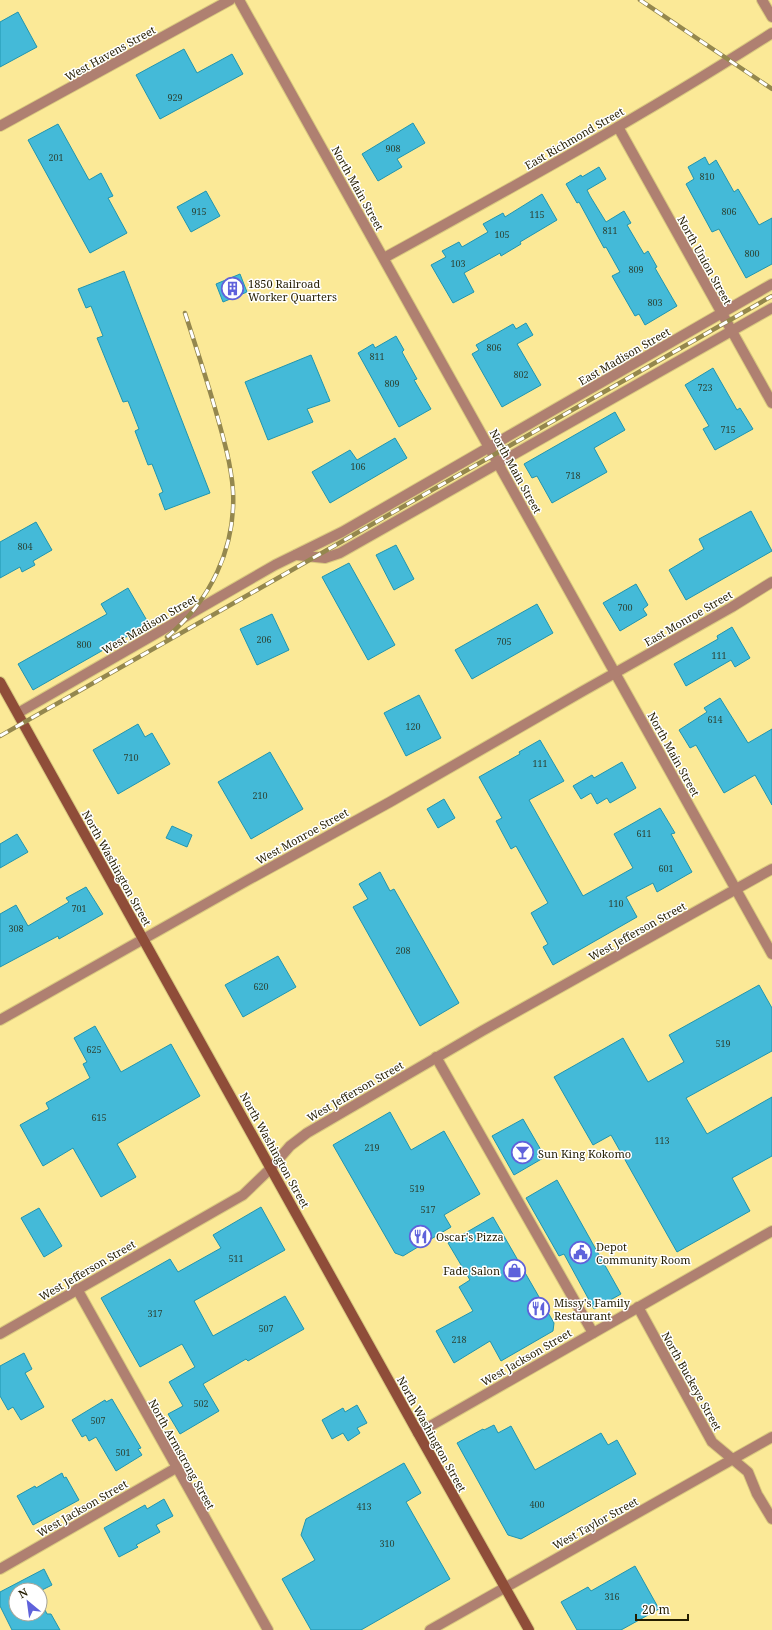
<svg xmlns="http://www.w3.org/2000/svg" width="772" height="1630" font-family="'Noto Serif',serif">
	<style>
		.building { fill: #44bad8; stroke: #2095af }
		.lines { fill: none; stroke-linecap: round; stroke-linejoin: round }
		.minor-casing { stroke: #d9c87f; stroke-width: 12 }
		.tertiary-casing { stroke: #d9c87f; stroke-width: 12 }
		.secondary-casing { stroke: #d9c87f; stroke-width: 12 }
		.minor { stroke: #af8071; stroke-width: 10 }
		.tertiary { stroke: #af8071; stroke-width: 10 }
		.secondary { stroke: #8f4d39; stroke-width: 10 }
		.rail-casing { stroke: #94874e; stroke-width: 4.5 }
		.rail { stroke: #fff; stroke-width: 3; stroke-dasharray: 9; stroke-linecap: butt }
		.labels { text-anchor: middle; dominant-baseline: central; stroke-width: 3; stroke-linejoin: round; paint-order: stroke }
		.number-label { font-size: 9px; fill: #2c4436 }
		.street-label { font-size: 11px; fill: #241d00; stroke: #fff }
		.poi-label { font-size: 11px; fill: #241d00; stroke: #fff; text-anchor: start }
	</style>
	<rect width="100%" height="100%" fill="#fbe997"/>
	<g class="building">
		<polygon points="18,12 37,47 0,67 0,22"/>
		<polygon points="184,49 197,73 232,54 243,74 160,119 136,75"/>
		<polygon points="413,123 425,143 397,159 402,167 378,181 362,154"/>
		<polygon points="58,124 89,180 101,173 113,196 108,198 127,233 90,253 28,140"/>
		<polygon points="705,157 709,165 716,160 734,192 738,189 759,225 772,218 772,264 746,278 719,229 712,232 686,184 694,179 688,167"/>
		<polygon points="599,167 606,179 587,190 590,196 606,222 624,211 631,223 627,225 644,254 648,251 657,267 655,268 677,306 645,325 639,314 635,316 612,276 620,272 606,247 604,248 579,202 577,203 566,184 581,175 582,177"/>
		<polygon points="206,191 220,216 191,232 177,207"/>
		<polygon points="542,194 557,220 520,242 521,244 501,256 500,253 464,273 474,292 453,303 431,265 446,257 442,251 459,242 462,247 488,232 483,224 503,213 505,217"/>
		<polygon points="124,271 210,493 165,510 159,494 163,492 152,464 148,465 135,431 139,429 128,401 123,402 97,338 103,336 91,306 86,308 78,289"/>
		<polygon points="240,274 247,292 223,302 216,284"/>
		<polygon points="526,323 533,335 517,344 541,385 502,407 472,354 479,350 476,345 513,324 516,329"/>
		<polygon points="396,336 404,350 402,352 417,379 414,380 431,409 399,427 358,353 373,344 375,348"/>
		<polygon points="311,355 330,401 307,409 313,422 268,440 245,382"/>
		<polygon points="713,368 737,410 740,408 753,429 715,450 703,429 709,426 685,385"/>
		<polygon points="615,412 625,430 594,448 607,472 552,503 537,476 532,478 524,464"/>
		<polygon points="395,438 407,458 330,503 312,472 350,450 357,460"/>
		<polygon points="751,511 772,551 686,600 669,570 704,549 699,539"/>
		<polygon points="36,522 52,550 33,561 35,565 22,572 20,567 0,578 0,542"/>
		<polygon points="396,545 414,579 394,590 376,555"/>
		<polygon points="349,563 395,645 368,660 322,577"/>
		<polygon points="636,584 648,605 643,609 647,615 620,631 603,603"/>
		<polygon points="128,588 149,624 33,690 18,664 107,614 101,604"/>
		<polygon points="537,604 553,633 472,679 455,650"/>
		<polygon points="272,614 289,650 257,665 240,629"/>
		<polygon points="732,627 750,658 735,667 731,660 686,686 674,664 718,639 717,636"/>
		<polygon points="419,695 441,738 406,756 384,713"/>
		<polygon points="720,698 748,743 772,729 772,805 755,775 724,793 696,745 690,748 679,730 707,712 704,708"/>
		<polygon points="138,724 145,737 152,733 170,764 118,794 93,750"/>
		<polygon points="540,740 564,781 529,800 583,896 633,868 614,834 660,808 675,833 671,834 692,872 657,892 653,883 626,897 637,917 553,965 543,947 548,944 531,913 548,903 516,846 511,849 496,821 502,818 479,777 520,754 519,752"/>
		<polygon points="270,752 303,809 251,839 218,782"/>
		<polygon points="622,762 636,788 610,803 607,798 597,804 591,793 581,799 573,786 592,775 594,778"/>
		<polygon points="444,799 455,818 438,828 427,809"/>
		<polygon points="172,826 192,835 187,847 166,838"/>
		<polygon points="17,834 28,852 0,868 0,844"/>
		<polygon points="380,872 390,891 394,889 459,1003 420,1026 353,907 368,899 359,884"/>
		<polygon points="86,887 103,914 59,939 58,936 0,967 0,914 16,905 28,926 69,902 66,898"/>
		<polygon points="278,956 296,987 243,1017 225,985"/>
		<polygon points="759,985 772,1008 772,1051 686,1098 707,1134 772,1097 772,1156 732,1178 750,1211 677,1252 611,1135 593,1145 554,1077 623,1038 648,1082 684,1062 669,1035"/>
		<polygon points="95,1026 121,1072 171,1044 200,1096 117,1144 136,1177 101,1197 73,1148 43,1166 20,1125 49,1109 46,1103 90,1078 83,1064 87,1062 74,1038"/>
		<polygon points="390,1112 411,1150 444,1131 480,1194 444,1215 451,1227 403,1256 395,1253 333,1145"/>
		<polygon points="523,1119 545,1157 514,1175 492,1136"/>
		<polygon points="557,1180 621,1294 594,1309 564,1254 559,1256 526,1198"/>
		<polygon points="261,1207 285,1250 194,1301 213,1336 285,1296 304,1329 248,1361 246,1359 203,1384 219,1411 180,1434 168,1414 183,1406 169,1382 195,1367 182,1344 140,1367 101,1298 170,1259 178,1272 221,1248 213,1235"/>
		<polygon points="39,1208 62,1246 44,1257 21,1218"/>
		<polygon points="493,1217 554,1323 553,1331 501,1361 490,1341 454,1363 436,1331 473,1311 459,1287 470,1280 448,1243"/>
		<polygon points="24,1353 32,1369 25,1373 44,1407 21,1420 13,1407 8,1410 0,1396 0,1366"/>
		<polygon points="112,1399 141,1448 138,1449 142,1455 116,1471 96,1437 89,1441 86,1435 82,1437 72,1420 105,1400 106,1402"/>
		<polygon points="357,1405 367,1423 357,1428 360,1433 348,1441 343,1433 332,1439 322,1420 343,1408 345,1412"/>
		<polygon points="494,1425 498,1433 511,1426 535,1470 601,1433 608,1445 617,1440 636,1474 521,1539 508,1535 457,1443 483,1429 484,1430"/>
		<polygon points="404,1463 421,1493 406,1502 450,1579 361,1630 311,1630 282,1579 315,1560 301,1535 306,1519"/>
		<polygon points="62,1473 64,1478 66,1477 79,1500 33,1525 17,1496 35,1486 36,1488"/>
		<polygon points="164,1499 173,1516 156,1525 160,1532 136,1545 138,1547 119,1557 104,1528 145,1505 147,1509"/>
		<polygon points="635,1566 659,1609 621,1630 577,1630 561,1602 588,1587 591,1591"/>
		<polygon points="44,1569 52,1585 40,1591 16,1590 16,1614 40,1614 40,1600 47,1614 51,1614 60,1630 12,1630 0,1606 0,1592"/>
	</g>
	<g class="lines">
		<defs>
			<g id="minor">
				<polyline points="239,0 772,954"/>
				<polyline points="762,0 772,17"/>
				<polyline points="0,126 230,0"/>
				<polyline points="618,127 772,403"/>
				<path d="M384,258C515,186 646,114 772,33"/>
				<polyline points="296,555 325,558 340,553 772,308"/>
				<polyline points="18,713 275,565 342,532 772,284"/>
				<polyline points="0,1020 248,880 390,802 583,691 732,607 772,582"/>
				<polyline points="436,1057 593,1333"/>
				<polyline points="77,1289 268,1630"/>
				<polyline points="638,1307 712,1442 748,1472 757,1494 772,1519"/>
				<polyline points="418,1433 772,1231"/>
				<polyline points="0,1569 176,1468"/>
				<polyline points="430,1630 772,1437"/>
			</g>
			<polyline id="tertiary" points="0,1334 243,1195 271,1168 290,1146 307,1133 482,1031 772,869"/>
			<polyline id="secondary" points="0,682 418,1433 529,1630"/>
		</defs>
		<use href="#minor" class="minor-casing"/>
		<use href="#tertiary" class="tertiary-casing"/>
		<use href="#secondary" class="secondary-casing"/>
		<use href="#minor" class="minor"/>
		<use href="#tertiary" class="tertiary"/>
		<use href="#secondary" class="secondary"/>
		<defs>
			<g id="rail">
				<polyline points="640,0 772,89"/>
				<path d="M167,637C210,601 236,548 233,491C231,462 222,433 214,405C205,374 195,344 185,313"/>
				<polyline points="0,736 306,562 772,296"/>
			</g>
		</defs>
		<use href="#rail" class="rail-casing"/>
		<use href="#rail" class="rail"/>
	</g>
	<defs>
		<symbol id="building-ring" viewBox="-11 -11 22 22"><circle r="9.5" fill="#fff" stroke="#5f62db" stroke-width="1.5"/><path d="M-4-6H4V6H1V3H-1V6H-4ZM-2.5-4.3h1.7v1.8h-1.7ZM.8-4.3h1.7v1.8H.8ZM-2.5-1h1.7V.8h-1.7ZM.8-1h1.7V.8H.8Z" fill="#5f62db"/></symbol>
		<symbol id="bar-ring" viewBox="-11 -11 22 22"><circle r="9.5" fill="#fff" stroke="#5f62db" stroke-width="1.5"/><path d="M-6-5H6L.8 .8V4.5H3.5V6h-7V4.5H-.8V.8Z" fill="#5f62db"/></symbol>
		<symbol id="restaurant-ring" viewBox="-11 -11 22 22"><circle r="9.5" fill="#fff" stroke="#5f62db" stroke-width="1.5"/><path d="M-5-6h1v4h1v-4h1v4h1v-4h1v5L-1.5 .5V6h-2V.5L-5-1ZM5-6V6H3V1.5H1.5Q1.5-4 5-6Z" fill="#5f62db"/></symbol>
		<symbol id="civic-ring" viewBox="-11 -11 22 22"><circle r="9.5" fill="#fff" stroke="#5f62db" stroke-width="1.5"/><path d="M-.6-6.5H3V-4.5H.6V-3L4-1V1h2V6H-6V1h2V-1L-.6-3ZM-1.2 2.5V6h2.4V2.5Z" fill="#5f62db"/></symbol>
		<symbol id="shop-ring" viewBox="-11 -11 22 22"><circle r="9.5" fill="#fff" stroke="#5f62db" stroke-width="1.5"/><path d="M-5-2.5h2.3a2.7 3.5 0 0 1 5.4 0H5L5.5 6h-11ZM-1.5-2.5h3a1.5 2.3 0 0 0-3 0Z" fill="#5f62db"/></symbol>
	</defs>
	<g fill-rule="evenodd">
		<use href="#building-ring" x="220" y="276" width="25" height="25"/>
		<use href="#bar-ring" x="510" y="1140" width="25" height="25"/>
		<use href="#restaurant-ring" x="408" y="1224" width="25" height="25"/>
		<use href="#civic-ring" x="568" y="1240" width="25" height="25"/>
		<use href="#shop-ring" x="502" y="1258" width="25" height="25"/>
		<use href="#restaurant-ring" x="526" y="1296" width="25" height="25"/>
	</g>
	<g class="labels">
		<g class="number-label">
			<text x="175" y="97">929</text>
			<text x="393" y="148">908</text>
			<text x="56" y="157">201</text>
			<text x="707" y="176">810</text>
			<text x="199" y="211">915</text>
			<text x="729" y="211">806</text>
			<text x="537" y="214">115</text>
			<text x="610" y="230">811</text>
			<text x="502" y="234">105</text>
			<text x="752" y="253">800</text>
			<text x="458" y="263">103</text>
			<text x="636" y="269">809</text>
			<text x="655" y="302">803</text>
			<text x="494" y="347">806</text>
			<text x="377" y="356">811</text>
			<text x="521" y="374">802</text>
			<text x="392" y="383">809</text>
			<text x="705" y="387">723</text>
			<text x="728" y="429">715</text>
			<text x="358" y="466">106</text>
			<text x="573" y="475">718</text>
			<text x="25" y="546">804</text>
			<text x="625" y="607">700</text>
			<text x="264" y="639">206</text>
			<text x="504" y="641">705</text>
			<text x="84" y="644">800</text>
			<text x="719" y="655">111</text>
			<text x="715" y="719">614</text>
			<text x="413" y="726">120</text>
			<text x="131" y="757">710</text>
			<text x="540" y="763">111</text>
			<text x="260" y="795">210</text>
			<text x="644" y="833">611</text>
			<text x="666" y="868">601</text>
			<text x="616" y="903">110</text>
			<text x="79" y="908">701</text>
			<text x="16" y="928">308</text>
			<text x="403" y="950">208</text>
			<text x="261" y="986">620</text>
			<text x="723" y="1043">519</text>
			<text x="94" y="1049">625</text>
			<text x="99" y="1117">615</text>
			<text x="662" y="1140">113</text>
			<text x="372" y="1147">219</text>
			<text x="417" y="1188">519</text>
			<text x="428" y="1209">517</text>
			<text x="236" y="1258">511</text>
			<text x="155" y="1313">317</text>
			<text x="266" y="1328">507</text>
			<text x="459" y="1339">218</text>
			<text x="201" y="1403">502</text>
			<text x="98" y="1420">507</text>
			<text x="123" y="1452">501</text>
			<text x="537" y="1504">400</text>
			<text x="364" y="1506">413</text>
			<text x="387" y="1543">310</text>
			<text x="612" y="1596">316</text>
		</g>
		<g class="street-label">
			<text transform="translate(110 53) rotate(-29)">West Havens Street</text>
			<text transform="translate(574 138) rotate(-30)">East Richmond Street</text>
			<text transform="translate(358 188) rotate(61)">North Main Street</text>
			<text transform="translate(705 260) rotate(61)">North Union Street</text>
			<text transform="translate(624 356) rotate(-30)">East Madison Street</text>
			<text transform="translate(516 471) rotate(61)">North Main Street</text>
			<text transform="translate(688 618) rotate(-30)">East Monroe Street</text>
			<text transform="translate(149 624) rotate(-30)">West Madison Street</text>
			<text transform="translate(674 754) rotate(61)">North Main Street</text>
			<text transform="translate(302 836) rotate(-29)">West Monroe Street</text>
			<text transform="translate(117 868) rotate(61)">North Washington Street</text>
			<text transform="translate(637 931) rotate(-29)">West Jefferson Street</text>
			<text transform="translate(355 1091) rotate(-30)">West Jefferson Street</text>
			<text transform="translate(275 1150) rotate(61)">North Washington Street</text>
			<text transform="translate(87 1270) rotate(-30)">West Jefferson Street</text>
			<text transform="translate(526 1357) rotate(-30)">West Jackson Street</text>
			<text transform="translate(692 1381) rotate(61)">North Buckeye Street</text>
			<text transform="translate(432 1434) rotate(61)">North Washington Street</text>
			<text transform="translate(182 1454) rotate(61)">North Armstrong Street</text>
			<text transform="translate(82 1508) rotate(-30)">West Jackson Street</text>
			<text transform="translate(595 1523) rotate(-29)">West Taylor Street</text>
		</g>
		<g class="poi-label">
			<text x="248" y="283">1850 Railroad<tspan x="248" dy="13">Worker Quarters</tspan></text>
			<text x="538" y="1153">Sun King Kokomo</text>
			<text x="436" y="1236">Oscar's Pizza</text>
			<text x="596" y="1246">Depot<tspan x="596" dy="13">Community Room</tspan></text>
			<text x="500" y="1270" text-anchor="end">Fade Salon</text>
			<text x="554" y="1302">Missy's Family<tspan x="554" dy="13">Restaurant</tspan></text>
		</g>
	</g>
	<g transform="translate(28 1602) rotate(331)"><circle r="19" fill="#ffffff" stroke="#a7a599"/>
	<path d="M0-3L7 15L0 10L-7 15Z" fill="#5f62db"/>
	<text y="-6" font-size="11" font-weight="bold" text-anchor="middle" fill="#241d00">N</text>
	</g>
	<path d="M636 1614v6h52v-6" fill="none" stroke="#241d00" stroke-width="2"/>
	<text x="642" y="1614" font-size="12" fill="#241d00" stroke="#ffffff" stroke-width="3" paint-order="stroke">20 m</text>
</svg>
